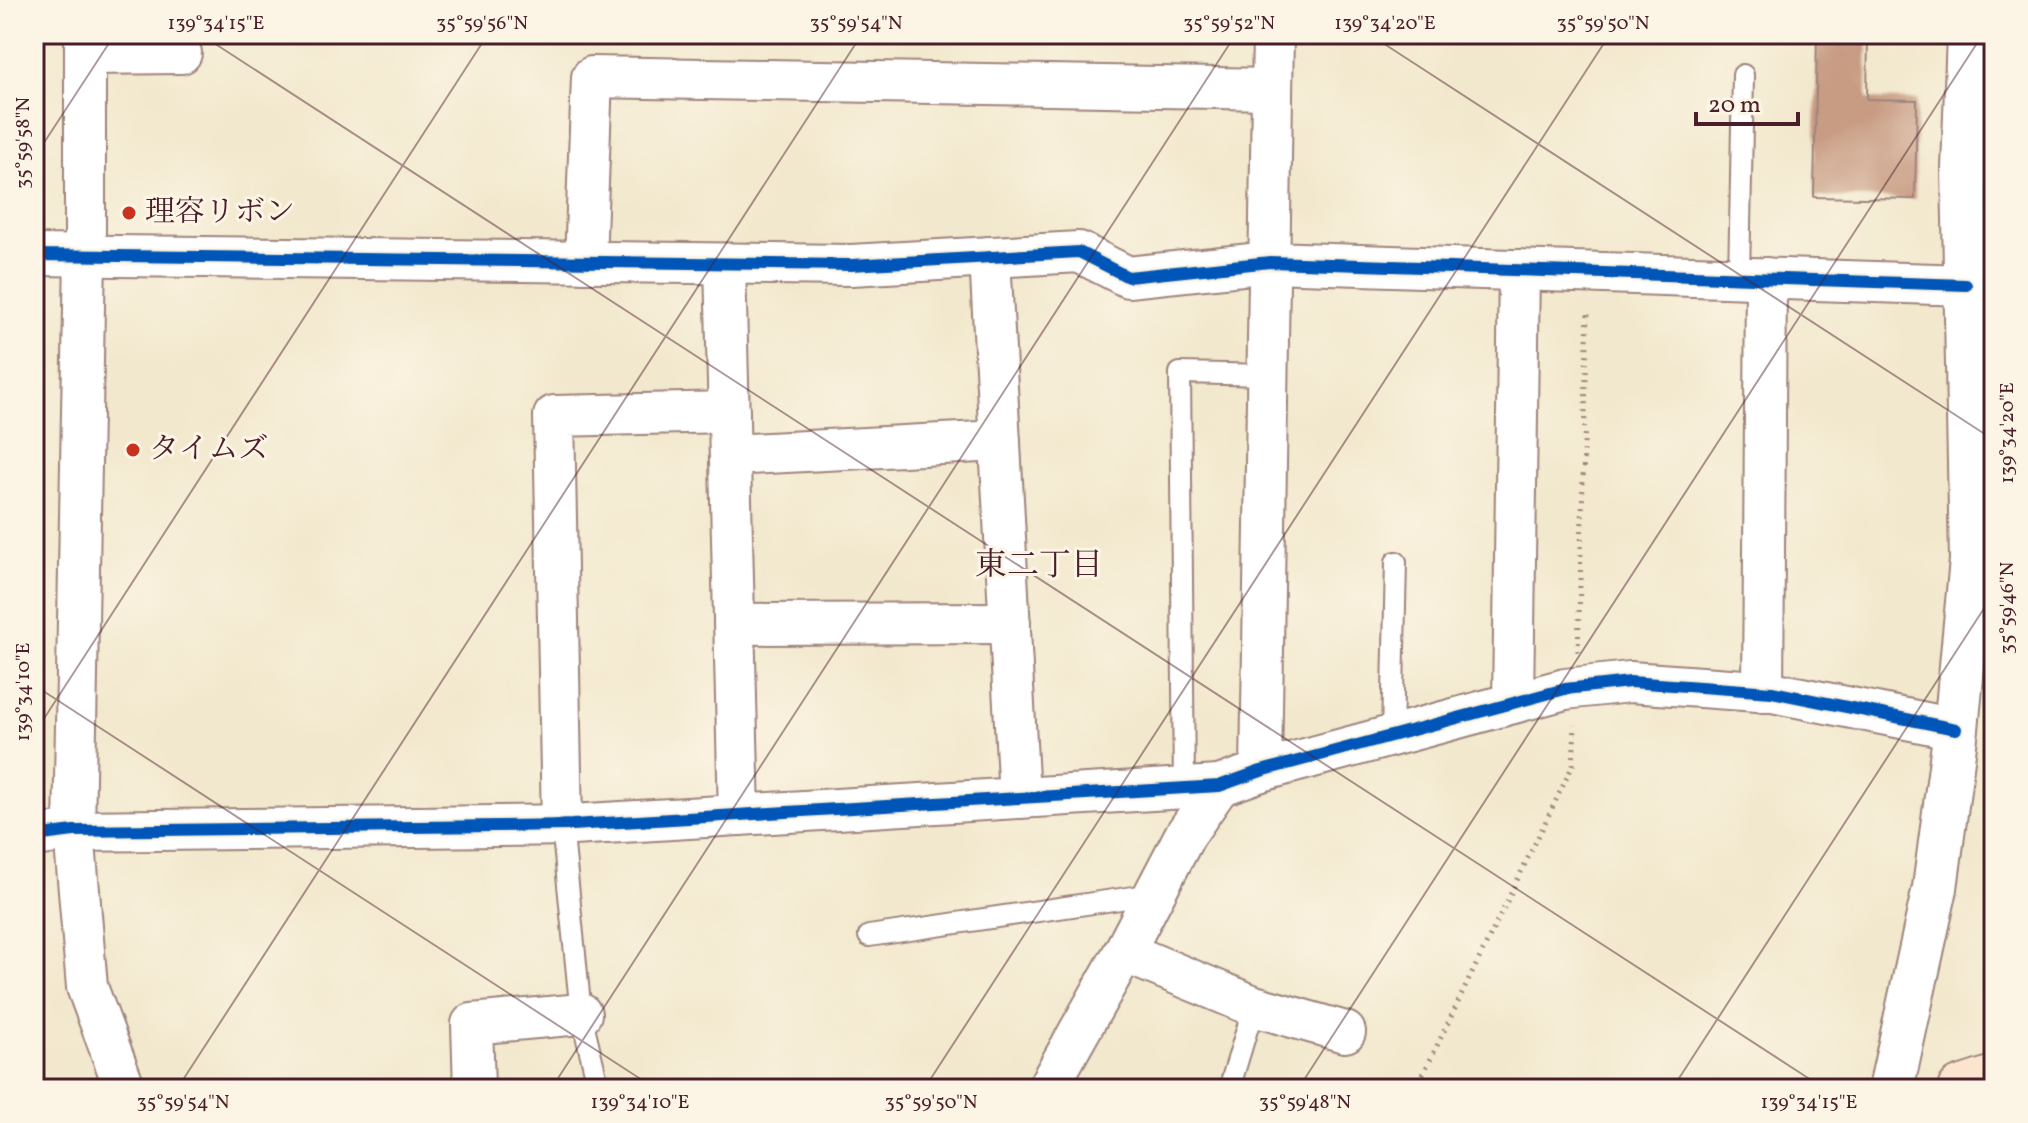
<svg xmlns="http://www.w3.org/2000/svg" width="2028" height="1123" font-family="Vollkorn,'Noto Serif JP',serif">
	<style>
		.building { fill: #c89b83 }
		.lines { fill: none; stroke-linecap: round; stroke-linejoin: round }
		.service-casing { stroke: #9e847c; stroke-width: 24 }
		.minor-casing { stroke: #9e847c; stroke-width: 44 }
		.tertiary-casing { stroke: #9e847c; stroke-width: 48 }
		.secondary-casing { stroke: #9e847c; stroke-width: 48 }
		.path { stroke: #9e847c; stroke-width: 5; stroke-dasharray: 2 6; stroke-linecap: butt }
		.service { stroke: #fff; stroke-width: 20 }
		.minor { stroke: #fff; stroke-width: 40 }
		.tertiary { stroke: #fff; stroke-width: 44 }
		.secondary { stroke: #fbe5cf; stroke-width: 44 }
		.cycleway-casing { stroke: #fcf5e5; stroke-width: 17 }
		.cycleway { stroke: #0057b8; stroke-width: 12 }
		.ticks { fill: none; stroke: #4a1f2b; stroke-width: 2; stroke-opacity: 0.45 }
		.poi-dot { fill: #c8321e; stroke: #fcf5e5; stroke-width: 3 }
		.labels { text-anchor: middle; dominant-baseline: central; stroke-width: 6; stroke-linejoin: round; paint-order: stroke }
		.poi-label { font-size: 30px; fill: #4a1f2b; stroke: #fcf5e5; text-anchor: start }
		.neighbourhood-label { font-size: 32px; fill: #4a1f2b; stroke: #fcf5e5 }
		.neatline { fill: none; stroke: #4a1f2b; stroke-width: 3 }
		.ticks-label { font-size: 20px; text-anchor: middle; fill: #4a1f2b }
	</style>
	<rect width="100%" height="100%" fill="#fcf5e5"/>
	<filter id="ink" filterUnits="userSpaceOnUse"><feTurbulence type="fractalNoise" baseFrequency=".0125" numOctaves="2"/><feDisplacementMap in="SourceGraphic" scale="16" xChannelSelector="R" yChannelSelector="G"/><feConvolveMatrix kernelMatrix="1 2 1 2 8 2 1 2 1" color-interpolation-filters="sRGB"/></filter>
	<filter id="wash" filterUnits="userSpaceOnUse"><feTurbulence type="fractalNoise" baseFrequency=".006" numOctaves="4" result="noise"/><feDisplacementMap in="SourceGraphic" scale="32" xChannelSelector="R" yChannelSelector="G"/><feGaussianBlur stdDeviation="1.8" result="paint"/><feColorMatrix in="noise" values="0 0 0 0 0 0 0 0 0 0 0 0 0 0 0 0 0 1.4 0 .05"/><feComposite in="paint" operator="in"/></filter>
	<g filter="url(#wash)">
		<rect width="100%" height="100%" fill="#f2e8cd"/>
		<g id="blocks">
			<polygon class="building" points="1817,34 1868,34 1867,99 1917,100 1915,199 1814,197"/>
		</g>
	</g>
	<g filter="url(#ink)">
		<use href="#blocks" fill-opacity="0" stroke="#9e847c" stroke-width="2"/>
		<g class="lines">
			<defs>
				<g id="service">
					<polyline points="1739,278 1743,75"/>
					<polyline points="1392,736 1396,562"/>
					<polyline points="1184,788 1180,373 1268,375"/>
					<polyline points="562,825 581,1014 599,1089"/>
					<polyline points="869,936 1154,894"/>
					<polyline points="1229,1089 1254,1006"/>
				</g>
				<g id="minor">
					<polyline points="85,34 85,255 74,831 87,987 125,1089"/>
					<polyline points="85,54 181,53"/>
					<polyline points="1964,169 1994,168"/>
					<polyline points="34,255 851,265 1079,252 1128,277 1270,262 1966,285"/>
					<polyline points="990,257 1019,798"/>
					<polyline points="585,262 592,77 1272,89"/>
					<polyline points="725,264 739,815"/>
					<polyline points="730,455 1000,441"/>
					<polyline points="734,624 1010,623"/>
					<polyline points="1763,692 1766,278"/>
					<polyline points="1513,703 1519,270"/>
					<polyline points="1261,771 1273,34"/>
					<polyline points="562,825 554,416 729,412"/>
					<polyline points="34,836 74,831 572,825 1219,786 1261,771 1565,689 1630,682 1772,692 1956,729"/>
					<polyline points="1124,952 1254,1006 1345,1032"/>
					<polyline points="474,1089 472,1024 581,1014"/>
					<polyline points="1047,1089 1124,952 1185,835 1219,786"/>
				</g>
				<polyline id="tertiary" points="1891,1089 1935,888 1956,729 1972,560 1964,169 1969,34"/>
				<polyline id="secondary" points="1960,1089 1994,1078"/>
			</defs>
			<use href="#service" class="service-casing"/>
			<use href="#minor" class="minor-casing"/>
			<use href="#tertiary" class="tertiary-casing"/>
			<use href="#secondary" class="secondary-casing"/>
			<g class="path">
				<polyline points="1578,652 1588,310"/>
				<polyline points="1416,1089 1573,765 1575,725"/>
			</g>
			<use href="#service" class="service"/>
			<use href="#minor" class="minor"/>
			<use href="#tertiary" class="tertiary"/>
			<use href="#secondary" class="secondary"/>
			<defs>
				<g id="cycleway">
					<polyline points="34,255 851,265 1079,252 1128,277 1270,262 1966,285"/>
					<polyline points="34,836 74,831 572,825 1219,786 1261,771 1565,689 1630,682 1772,692 1956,729"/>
				</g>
			</defs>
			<use href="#cycleway" class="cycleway-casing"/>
			<use href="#cycleway" class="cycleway"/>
		</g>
	</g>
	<path class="ticks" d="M200,34L1825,1089M1369,34L1994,440M34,158L115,34M34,685L656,1089M34,734L488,34M177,1089L862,34M551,1089L1236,34M924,1089L1610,34M1298,1089L1983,34M1672,1089L1994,593"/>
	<g class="poi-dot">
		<circle cx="129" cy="213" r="8"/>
		<circle cx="133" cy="450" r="8"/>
	</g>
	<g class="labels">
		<g class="poi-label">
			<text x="145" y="213">理容リボン</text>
			<text x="149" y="450">タイムズ</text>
		</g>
		<g class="neighbourhood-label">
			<text x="1039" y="567">東二丁目</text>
		</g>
	</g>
	<rect width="2028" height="1123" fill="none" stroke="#fcf5e5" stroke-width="88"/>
	<path d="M1696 112v12h102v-12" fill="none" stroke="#4a1f2b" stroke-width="4"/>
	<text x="1708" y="112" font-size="24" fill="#4a1f2b" stroke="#fcf5e5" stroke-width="6" paint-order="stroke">20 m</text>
	<rect x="44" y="44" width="1940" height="1035" class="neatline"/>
	<g class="ticks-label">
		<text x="216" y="29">139°34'15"E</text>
		<text x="482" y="29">35°59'56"N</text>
		<text x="856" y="29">35°59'54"N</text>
		<text x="1229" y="29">35°59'52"N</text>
		<text x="1385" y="29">139°34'20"E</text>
		<text x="1603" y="29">35°59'50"N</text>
		<text transform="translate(22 143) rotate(-90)" y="7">35°59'58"N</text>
		<text transform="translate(2006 433) rotate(-90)" y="7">139°34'20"E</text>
		<text transform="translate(2006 608) rotate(-90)" y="7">35°59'46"N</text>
		<text transform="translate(22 692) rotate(-90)" y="7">139°34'10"E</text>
		<text x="183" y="1108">35°59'54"N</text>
		<text x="640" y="1108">139°34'10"E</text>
		<text x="931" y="1108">35°59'50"N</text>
		<text x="1305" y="1108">35°59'48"N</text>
		<text x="1809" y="1108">139°34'15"E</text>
	</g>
</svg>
